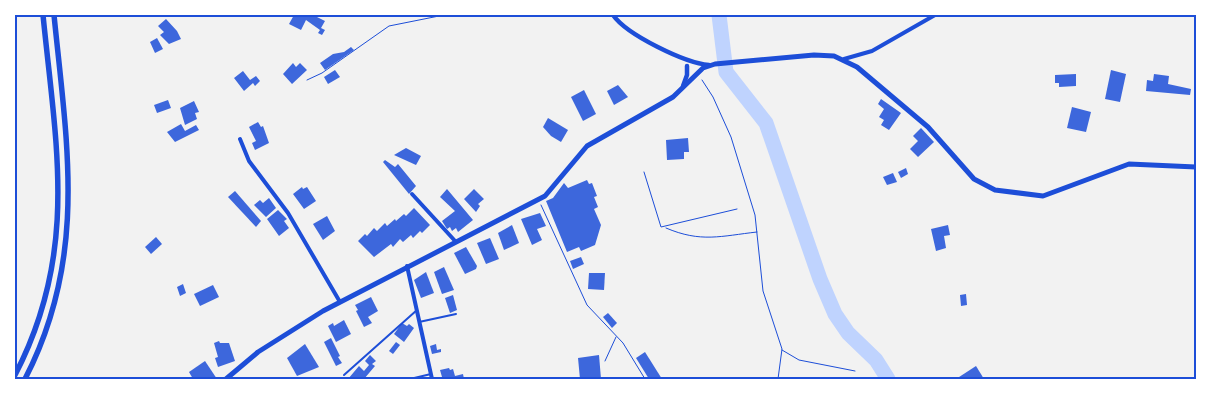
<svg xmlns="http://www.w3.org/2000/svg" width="1211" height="394" font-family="Arial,sans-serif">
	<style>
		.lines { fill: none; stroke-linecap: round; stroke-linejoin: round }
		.river { stroke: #bfd3fe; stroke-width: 15 }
		.building { fill: #3d67dc }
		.path { stroke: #1d4ed8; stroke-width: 1 }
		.service { stroke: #1d4ed8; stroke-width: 2 }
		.minor { stroke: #1d4ed8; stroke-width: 4 }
		.tertiary { stroke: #1d4ed8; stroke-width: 4.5 }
		.secondary { stroke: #1d4ed8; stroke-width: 5 }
		.trunk { stroke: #1d4ed8; stroke-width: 5.5 }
		.neatline { fill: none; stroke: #1d4ed8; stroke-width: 2 }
	</style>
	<rect width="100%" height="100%" fill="#f2f2f2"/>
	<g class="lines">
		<polyline class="river" points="719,15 726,72 766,123 820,279 835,314 848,333 876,360 888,379"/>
	</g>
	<g class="building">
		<polygon points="294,15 313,15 325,21 321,28 325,30 322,35 318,33 320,30 306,20 301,30 289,24"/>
		<polygon points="166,19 177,31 181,39 169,44 160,35 164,32 158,26"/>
		<polygon points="157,38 163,49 155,53 150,42"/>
		<polygon points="351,47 354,50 325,70 320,63 333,54 344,52"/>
		<polygon points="293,63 296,67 300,63 307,70 292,84 283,74"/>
		<polygon points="335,70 340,77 328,84 324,77"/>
		<polygon points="1111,70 1126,74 1120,102 1105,99"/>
		<polygon points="243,71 250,80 256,76 260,81 255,86 253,83 244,91 234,78"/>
		<polygon points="1076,74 1076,86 1059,87 1059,83 1055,83 1055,75"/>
		<polygon points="1154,74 1169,76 1168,84 1191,89 1190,95 1146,91 1147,80 1153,81"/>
		<polygon points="618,85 628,97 614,105 607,91"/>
		<polygon points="584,90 596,114 583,121 571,97"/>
		<polygon points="881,99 901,113 889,130 881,125 884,120 879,117 884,109 878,104"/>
		<polygon points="168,100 171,108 157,113 154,105"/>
		<polygon points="194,101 199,112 195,113 197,119 185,125 180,108"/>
		<polygon points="1072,107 1091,112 1086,132 1067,128"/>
		<polygon points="548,118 568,130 561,142 551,136 543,127"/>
		<polygon points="258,122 261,127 263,126 269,143 255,150 252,143 256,141 249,127"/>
		<polygon points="181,124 185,131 196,125 199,130 175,142 167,132"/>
		<polygon points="921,128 934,142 918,157 910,149 918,141 913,136"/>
		<polygon points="688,138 689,152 684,152 684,159 667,160 666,140"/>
		<polygon points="406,148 421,156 416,165 394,155"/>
		<polygon points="385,160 395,167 398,164 416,186 409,194 383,162"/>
		<polygon points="906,168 908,174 901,178 898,172"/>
		<polygon points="893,173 897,182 887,185 883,177"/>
		<polygon points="587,180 589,184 592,183 597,196 594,197 598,207 594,209 601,225 595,245 581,251 579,247 567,252 546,201 553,198 564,183 568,188"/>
		<polygon points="302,187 303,189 307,187 316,201 304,209 293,194"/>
		<polygon points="447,189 473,220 458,232 456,228 452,231 450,227 447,229 442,221 455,211 440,197"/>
		<polygon points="474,189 484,199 478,204 480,206 476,212 464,199"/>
		<polygon points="235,191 261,221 256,227 228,197"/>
		<polygon points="269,198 276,208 266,217 254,205 260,200 263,203"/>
		<polygon points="414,208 430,225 422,233 420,231 413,238 411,235 403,242 400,239 393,247 391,244 374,257 358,241 365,234 367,236 374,228 377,231 385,223 387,226 395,219 396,221 404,214 406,216"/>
		<polygon points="278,210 287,219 284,221 289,228 279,236 267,219"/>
		<polygon points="540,213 546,226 537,229 542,240 532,245 521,219"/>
		<polygon points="327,216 335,231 323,240 313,224"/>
		<polygon points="512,225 519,243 504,250 498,233"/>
		<polygon points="948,225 950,235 944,236 946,248 936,251 931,229"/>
		<polygon points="156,237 162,244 151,254 145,247"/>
		<polygon points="490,238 499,259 486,264 477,243"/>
		<polygon points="466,247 477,266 476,269 465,274 454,253"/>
		<polygon points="581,257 584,264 573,269 570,261"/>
		<polygon points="444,267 454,290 442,294 434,272"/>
		<polygon points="426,272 434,293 421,298 414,280"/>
		<polygon points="589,273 605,273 604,290 588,289"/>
		<polygon points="183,284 186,293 180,296 177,287"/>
		<polygon points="213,285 219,297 200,306 194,294"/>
		<polygon points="966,294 967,305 961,306 960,295"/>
		<polygon points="453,295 457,310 450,313 445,298"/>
		<polygon points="371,297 378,311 368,317 372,323 364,327 356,311 358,310 355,305"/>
		<polygon points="608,313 617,323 612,328 603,317"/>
		<polygon points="344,320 351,334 336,342 328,326 333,323 334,326"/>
		<polygon points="402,323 407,326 409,324 414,328 404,342 394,334"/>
		<polygon points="331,338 340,356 338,357 342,363 336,366 324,342"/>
		<polygon points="219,341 220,343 229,343 235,361 218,367 215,358 218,357 214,343"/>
		<polygon points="396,342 400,345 393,354 389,351"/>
		<polygon points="305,344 319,367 297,376 287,358"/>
		<polygon points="436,344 437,350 441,349 441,352 432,354 430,346"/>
		<polygon points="645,352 662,379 649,379 636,358"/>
		<polygon points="370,355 376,361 372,364 375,366 364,379 348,379 359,366 364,371 369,365 365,361"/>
		<polygon points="599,355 601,379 580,379 578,358"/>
		<polygon points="205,361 217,379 193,379 189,372"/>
		<polygon points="976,366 984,379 956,379"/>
		<polygon points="449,368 450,370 453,369 455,376 463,374 464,379 435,379 442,377 440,370"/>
	</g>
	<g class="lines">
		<g class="path">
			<polyline points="307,80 322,73 389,26 444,15"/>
			<polyline points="702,80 713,97 731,137 755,215 763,291 782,349 778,379"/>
			<polyline points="644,172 661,227 737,209"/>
			<polyline points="541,205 587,305 623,343 645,379"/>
			<path d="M666,228C701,243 721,236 757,232"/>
			<polyline points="782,350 799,360 855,371"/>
			<polyline points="605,361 616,337"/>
		</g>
		<g class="service">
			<polyline points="419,322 456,314"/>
			<polyline points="344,375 417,310"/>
			<polyline points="410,379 431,374"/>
		</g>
		<g class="minor">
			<polyline points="844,59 872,51 935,15"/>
			<polyline points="240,139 249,161 288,213 340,302"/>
			<polyline points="412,194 456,242"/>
			<polyline points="407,266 432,379"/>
		</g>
		<g class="tertiary">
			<path d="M613,15C627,35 685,63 709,65"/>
			<polyline points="683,86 687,75 687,66"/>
		</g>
		<polyline class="secondary" points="226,379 258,352 323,311 545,196 587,146 673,97 703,68 715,64 814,55 834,56 857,67 928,127 974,179 995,190 1043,196 1129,164 1196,167"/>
		<g class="trunk">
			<path d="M15,375C79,252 56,146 43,15"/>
			<path d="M25,379C88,257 67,145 54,15"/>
		</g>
	</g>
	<rect width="1211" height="394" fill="none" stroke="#ffffff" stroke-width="32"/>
	<rect x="16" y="16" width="1179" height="362" class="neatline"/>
</svg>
